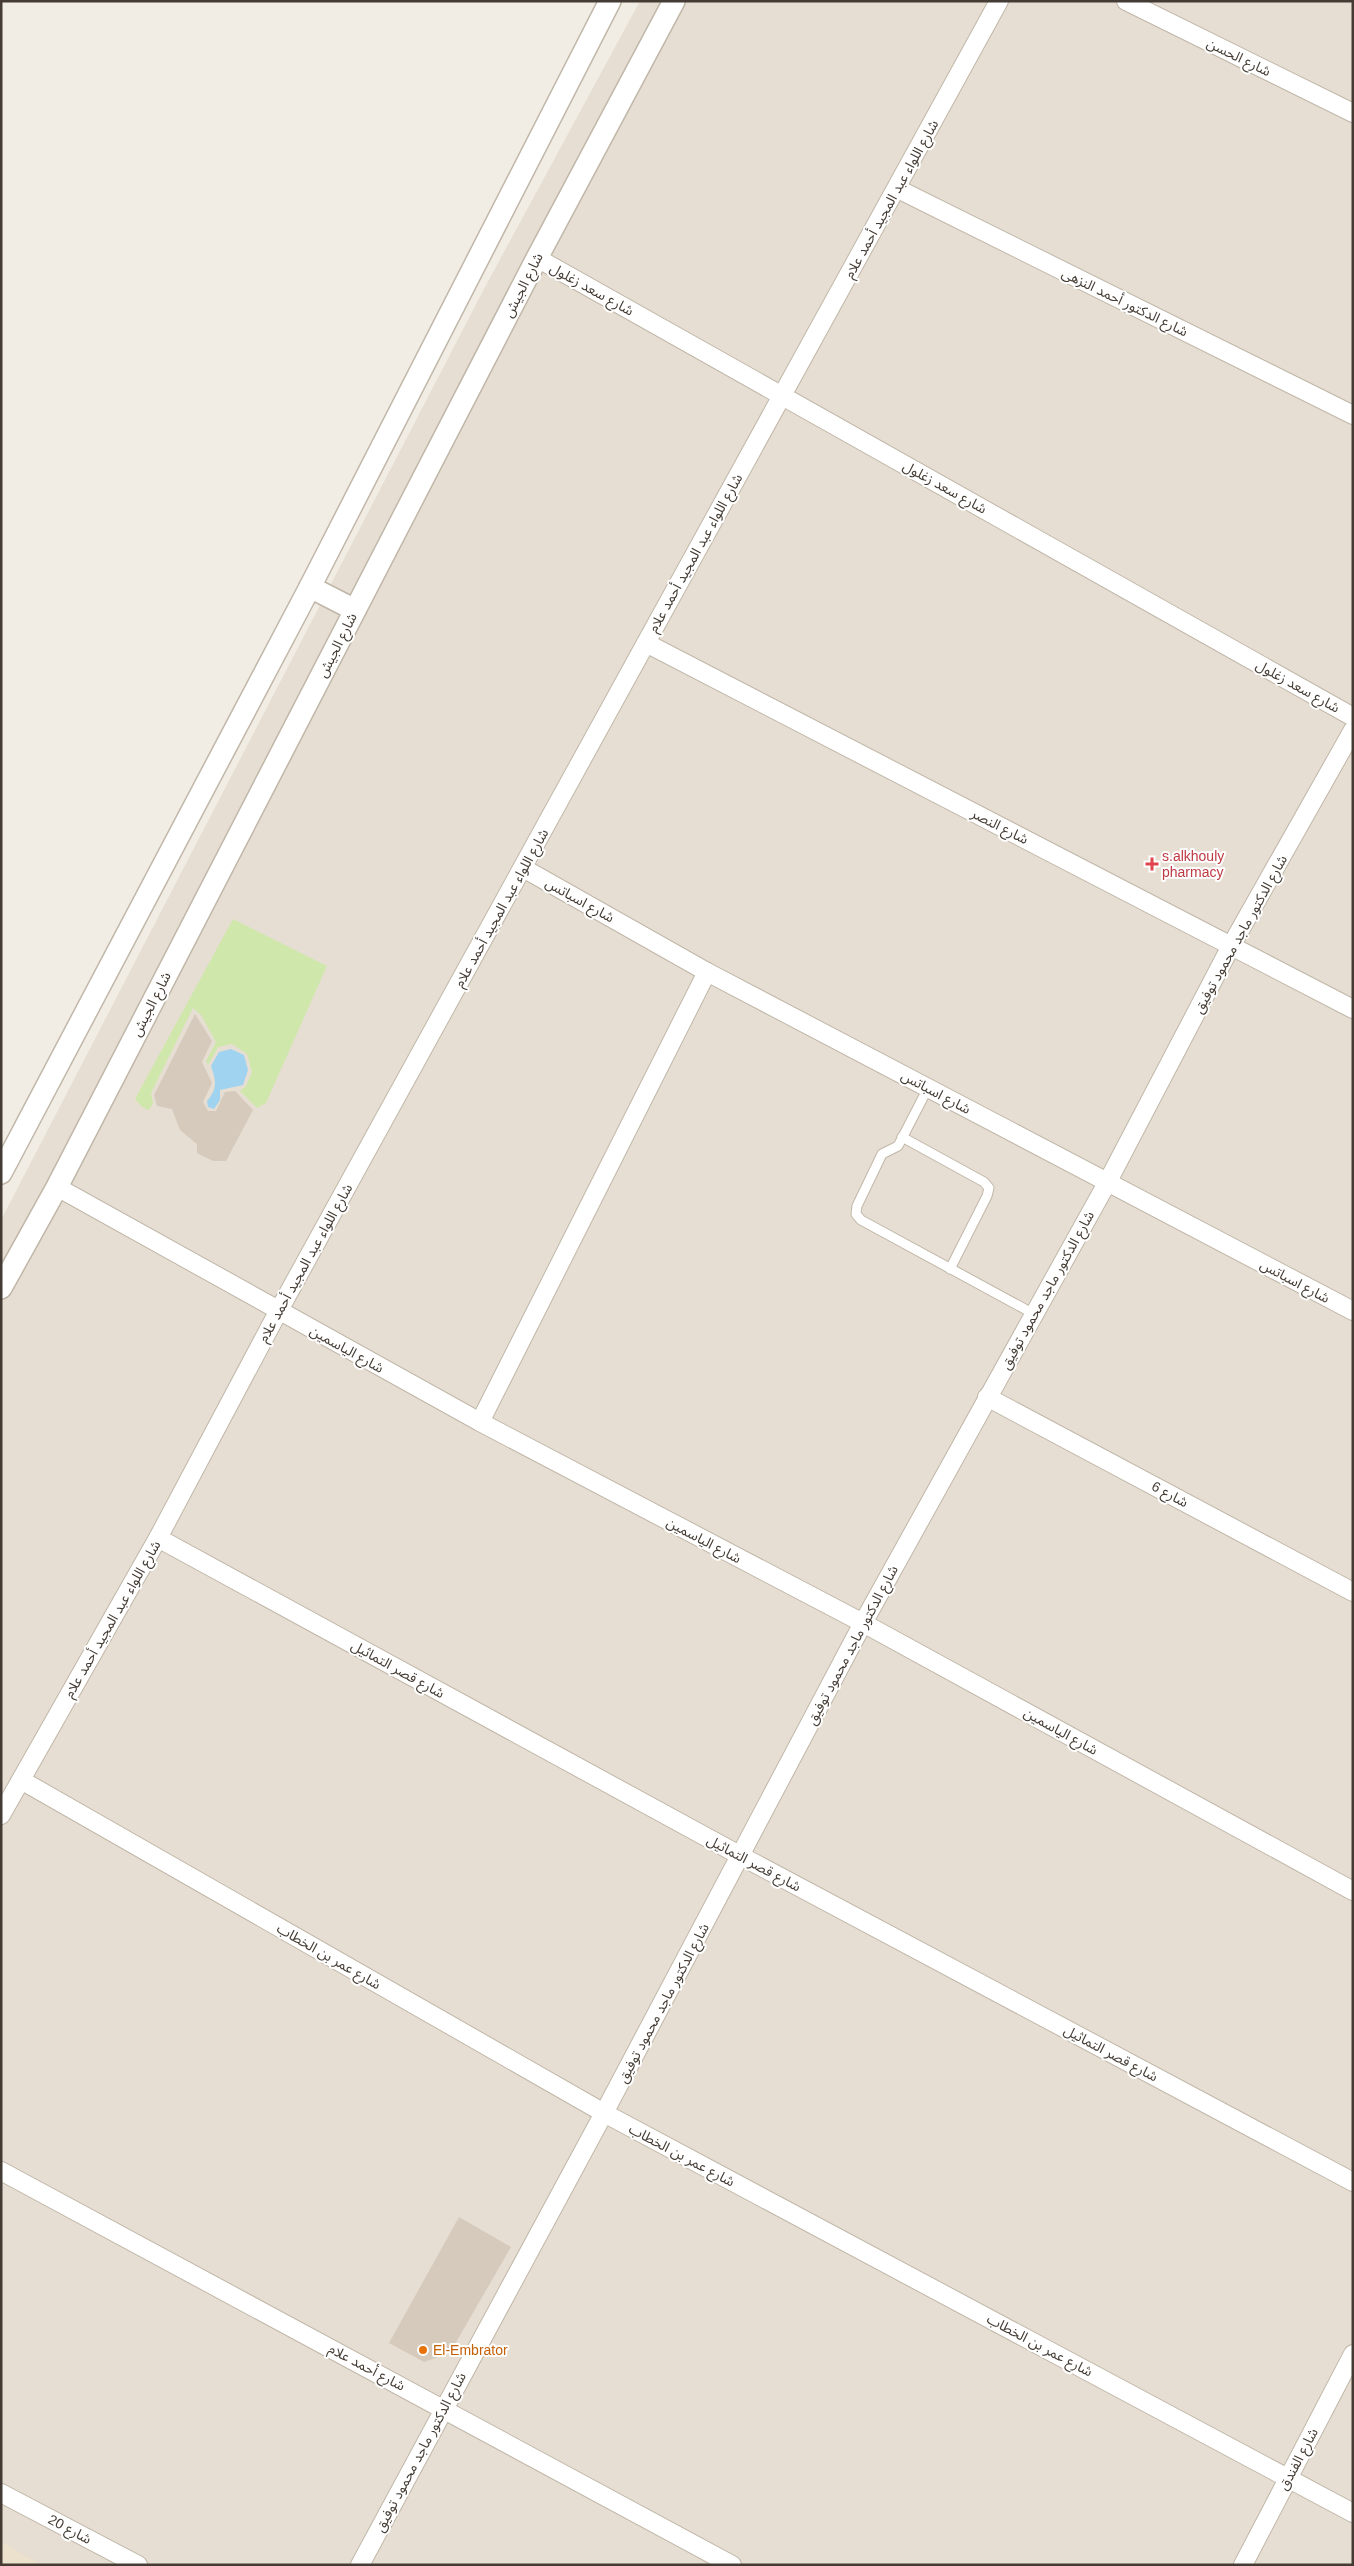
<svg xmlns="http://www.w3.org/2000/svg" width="1354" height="2566" font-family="Helvetica,'Noto Sans Arabic',sans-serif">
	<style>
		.residential { fill: #e6ded2 }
		.education { fill: #ebe1cd }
		.green { fill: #d0e7ac }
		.water { fill: #9fd3f0 }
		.building { fill: #d6cabc }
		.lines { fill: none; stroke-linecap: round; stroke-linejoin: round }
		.service-casing { stroke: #c0b7a9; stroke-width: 11 }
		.minor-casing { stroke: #c0b7a9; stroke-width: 20 }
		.tertiary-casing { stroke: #c0b7a9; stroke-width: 24 }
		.service { stroke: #fff; stroke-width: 9 }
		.minor { stroke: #fff; stroke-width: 18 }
		.tertiary { stroke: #fff; stroke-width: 21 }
		.health-dot { fill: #e0444e; stroke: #fff; stroke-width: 2 }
		.food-dot { fill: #e8710a; stroke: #fff; stroke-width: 2 }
		.labels { text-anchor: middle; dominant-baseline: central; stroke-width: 4; stroke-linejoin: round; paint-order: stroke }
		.street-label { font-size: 14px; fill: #443c34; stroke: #fff }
		.health-label { font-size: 14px; fill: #be3a42; stroke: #fff; text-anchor: start }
		.food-label { font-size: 14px; fill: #c56008; stroke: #fff; text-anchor: start }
	</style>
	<rect width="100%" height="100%" fill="#f2ede4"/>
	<polygon class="residential" points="640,1 1353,1 1353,2565 1,2565 1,1220 485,287"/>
	<polygon class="education" points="1,2542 42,2565 1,2565"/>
	<polygon class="green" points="233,919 327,966 266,1103 257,1108 240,1091 246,1086 252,1072 247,1054 232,1044 218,1047 208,1065 206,1061 216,1042 201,1015 193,1008 151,1093 153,1103 149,1110 142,1107 135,1099"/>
	<path class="water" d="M231,1049L244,1055L248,1070L243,1085L220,1090V1100L214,1109L208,1107L207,1101C218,1088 216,1081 211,1066L219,1052Z"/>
	<g class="building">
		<polygon points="195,1014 212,1041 202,1062 212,1083 203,1102 208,1111 216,1111 225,1092 235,1091 253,1110 226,1161 213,1161 197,1153 197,1144 180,1130 172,1109 157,1106 154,1095"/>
		<polygon points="459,2217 511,2247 455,2344 441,2356 424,2362 389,2343"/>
	</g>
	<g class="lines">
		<defs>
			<g id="service">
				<polyline points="928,1088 898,1146 882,1154 857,1206 856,1214 861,1220 1034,1314"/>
				<polyline points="902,1137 984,1182 989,1188 987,1196 950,1269"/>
			</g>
			<g id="minor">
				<polyline points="1126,1 1353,113"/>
				<polyline points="898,189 1353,415"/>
				<polyline points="537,258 1353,717"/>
				<polyline points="646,643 1353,1009"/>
				<polyline points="523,868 707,972 1353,1311"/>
				<polyline points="57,1187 480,1422 863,1623 1353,1891"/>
				<polyline points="987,1397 1353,1592"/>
				<polyline points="480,1422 707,972"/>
				<polyline points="158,1538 741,1856 1353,2182"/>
				<polyline points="21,1780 604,2113 1353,2513"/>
				<polyline points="1,1815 158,1538 278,1312 999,1"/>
				<polyline points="1,2171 732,2565"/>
				<polyline points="1,2493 138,2565"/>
				<polyline points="360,2565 604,2113 863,1623 1107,1183 1231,946 1353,730"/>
				<polyline points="1243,2565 1353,2354"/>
			</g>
			<g id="tertiary">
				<polyline points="310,587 355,610"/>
				<polyline points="1,1173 310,587 610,1"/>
				<polyline points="1,1288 57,1187 537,258 674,1"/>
			</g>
		</defs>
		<use href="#service" class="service-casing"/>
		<use href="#minor" class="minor-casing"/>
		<use href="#tertiary" class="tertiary-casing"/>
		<use href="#service" class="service"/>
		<use href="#minor" class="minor"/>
		<use href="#tertiary" class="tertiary"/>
	</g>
	<path class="health-dot" d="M1149.5 856.5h5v5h5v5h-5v5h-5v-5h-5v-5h5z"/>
	<circle class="food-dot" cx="423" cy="2350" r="5"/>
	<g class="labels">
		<g class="street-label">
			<text transform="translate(1239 57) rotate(26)">شارع الحسن</text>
			<text transform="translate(891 199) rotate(-61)">شارع اللواء عبد المجيد أحمد علام</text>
			<text transform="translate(523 285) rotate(-63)">شارع الجيش</text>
			<text transform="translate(592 289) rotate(29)">شارع سعد زغلول</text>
			<text transform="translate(1125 302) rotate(26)">شارع الدكتور أحمد النزهى</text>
			<text transform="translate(945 487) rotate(29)">شارع سعد زغلول</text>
			<text transform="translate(695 553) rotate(-61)">شارع اللواء عبد المجيد أحمد علام</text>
			<text transform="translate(337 645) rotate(-63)">شارع الجيش</text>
			<text transform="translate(1298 686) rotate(29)">شارع سعد زغلول</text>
			<text transform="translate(1000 826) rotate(27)">شارع النصر</text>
			<text transform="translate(580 900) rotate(29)">شارع اسباتس</text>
			<text transform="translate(501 908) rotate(-61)">شارع اللواء عبد المجيد أحمد علام</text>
			<text transform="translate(1240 934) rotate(-61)">شارع الدكتور ماجد محمود توفيق</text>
			<text transform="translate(151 1004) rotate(-63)">شارع الجيش</text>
			<text transform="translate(936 1092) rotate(28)">شارع اسباتس</text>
			<text transform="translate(305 1263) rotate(-61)">شارع اللواء عبد المجيد أحمد علام</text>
			<text transform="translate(1295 1281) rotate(28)">شارع اسباتس</text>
			<text transform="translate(1047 1290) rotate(-61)">شارع الدكتور ماجد محمود توفيق</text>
			<text transform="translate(347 1349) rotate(29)">شارع الياسمين</text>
			<text transform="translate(1170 1494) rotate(28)">شارع 6</text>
			<text transform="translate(704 1540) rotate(28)">شارع الياسمين</text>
			<text transform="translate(112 1619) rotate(-60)">شارع اللواء عبد المجيد أحمد علام</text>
			<text transform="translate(852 1645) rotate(-62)">شارع الدكتور ماجد محمود توفيق</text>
			<text transform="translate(398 1669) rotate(29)">شارع قصر التماثيل</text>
			<text transform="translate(1061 1731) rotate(29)">شارع الياسمين</text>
			<text transform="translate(754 1863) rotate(28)">شارع قصر التماثيل</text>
			<text transform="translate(329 1956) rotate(30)">شارع عمر بن الخطاب</text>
			<text transform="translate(663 2003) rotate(-62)">شارع الدكتور ماجد محمود توفيق</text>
			<text transform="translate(1111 2053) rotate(28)">شارع قصر التماثيل</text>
			<text transform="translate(682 2155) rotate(28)">شارع عمر بن الخطاب</text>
			<text transform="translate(1040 2345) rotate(28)">شارع عمر بن الخطاب</text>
			<text transform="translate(367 2367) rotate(28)">شارع أحمد علام</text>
			<text transform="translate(420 2452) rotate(-62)">شارع الدكتور ماجد محمود توفيق</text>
			<text transform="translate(1298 2459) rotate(-62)">شارع الفندق</text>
			<text transform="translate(70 2529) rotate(28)">شارع 20</text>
		</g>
		<g class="health-label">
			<text x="1162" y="856">s.alkhouly<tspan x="1162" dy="16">pharmacy</tspan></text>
		</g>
		<g class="food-label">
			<text x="433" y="2350">El-Embrator</text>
		</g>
	</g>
	<rect width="1354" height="2566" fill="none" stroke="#443c34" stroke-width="5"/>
</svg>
